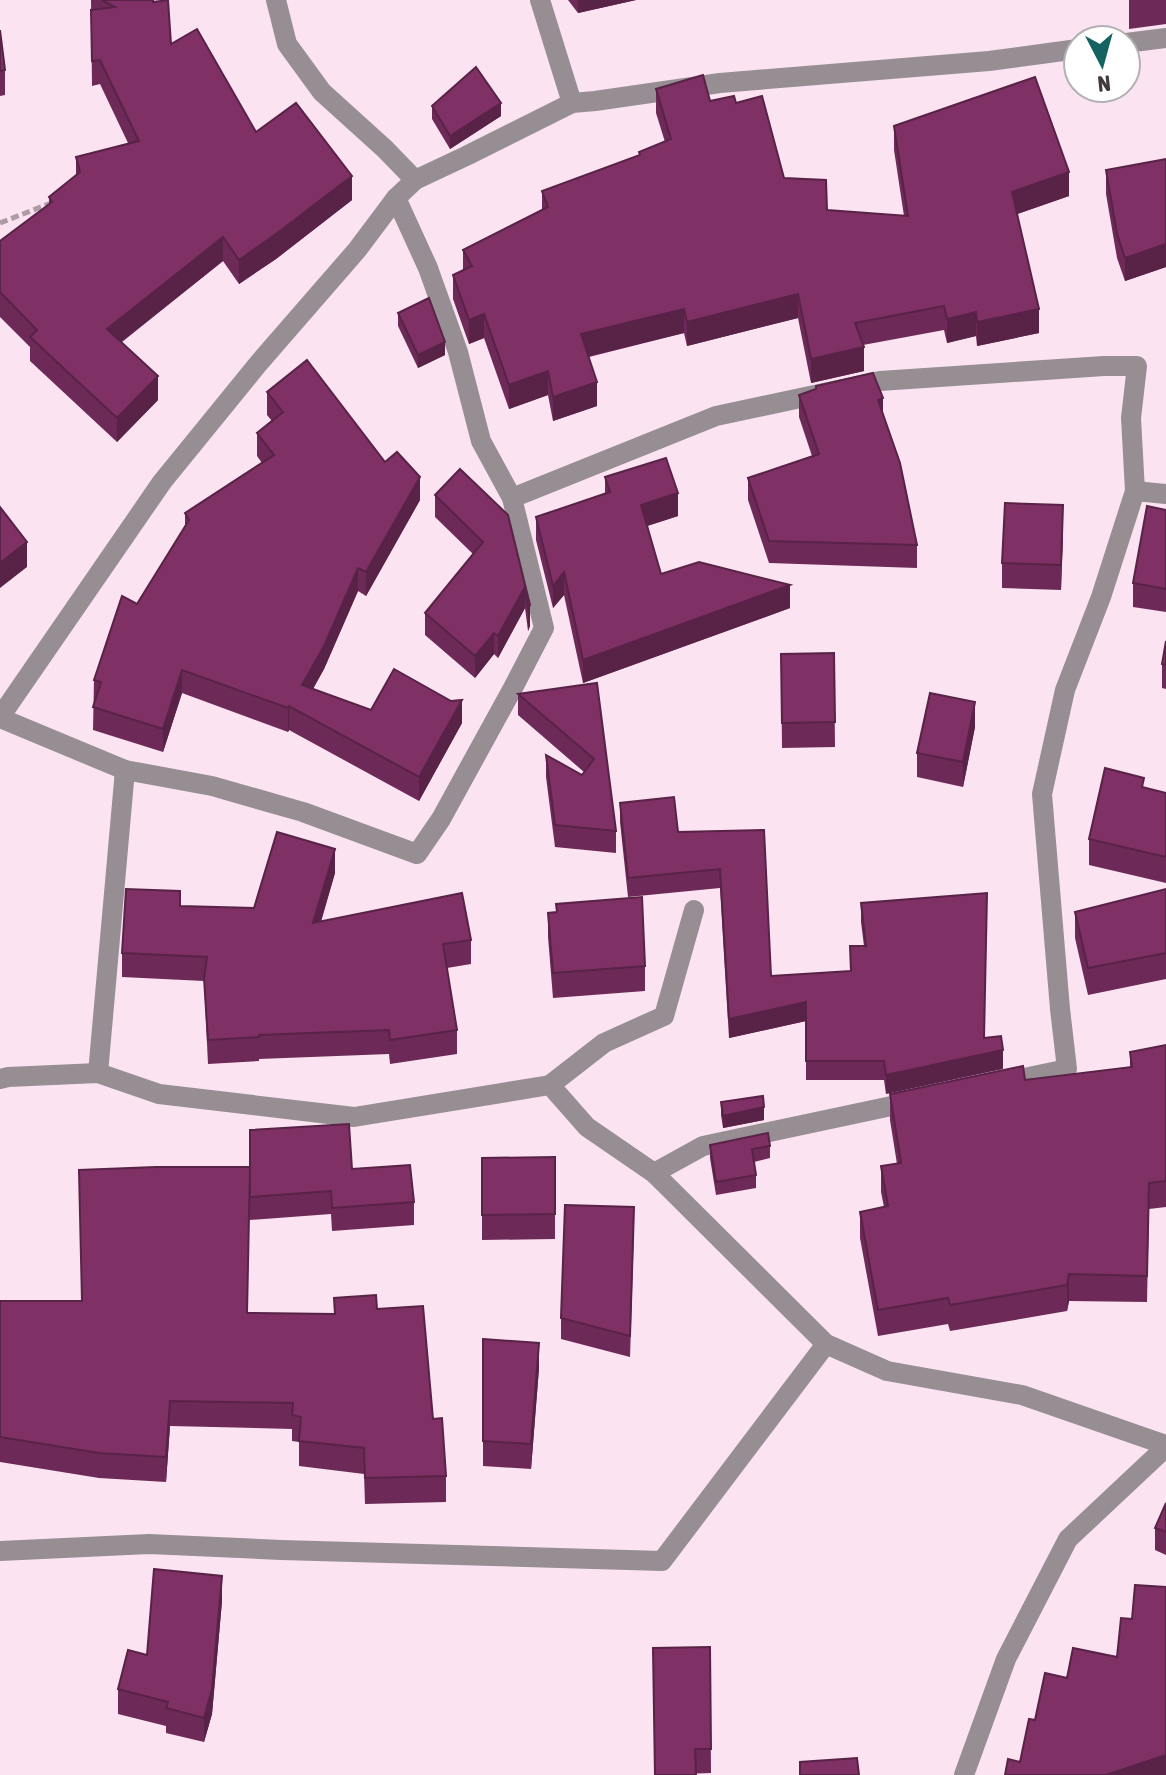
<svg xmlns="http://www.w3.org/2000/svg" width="1166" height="1775" font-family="'Asap Condensed',sans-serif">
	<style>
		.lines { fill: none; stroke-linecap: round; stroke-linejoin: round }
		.path { stroke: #ad9ba6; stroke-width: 5; stroke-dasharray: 8 4; stroke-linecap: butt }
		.minor { stroke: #978e93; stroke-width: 20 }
		.wall { fill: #6d2a58 }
		.shaded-wall { fill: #592247 }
		.building { fill: #7f3166; stroke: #592247; stroke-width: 2 }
	</style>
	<rect width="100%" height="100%" fill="#fbe3f1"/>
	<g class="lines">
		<polyline class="path" points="0,223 51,203"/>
		<g class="minor">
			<polyline points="276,0 287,44 322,92 385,149 415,180"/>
			<polyline points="540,0 572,103"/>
			<polyline points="1126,43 1166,38"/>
			<polyline points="1135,491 1166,494"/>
			<polyline points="512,498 716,416 880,381 1104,366 1137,366 1131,418 1135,491 1101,597 1065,690 1042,794 1060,1009 1067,1069 1001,1083"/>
			<polyline points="0,717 162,482 258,364 357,250 396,198 415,180 466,156 572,103 595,101 720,83 989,61 1078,49"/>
			<polyline points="0,718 125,770 212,786 303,812 417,854 441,819 514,686 544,628 512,498 481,441 458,352 428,268 396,198"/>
			<polyline points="98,1073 125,770"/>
			<polyline points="0,1079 8,1077 98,1073 159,1094 354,1117 550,1085 587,1127 654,1173 826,1344 887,1371 1022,1395 1166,1445"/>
			<polyline points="550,1085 604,1043 664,1016 694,910"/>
			<polyline points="654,1173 703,1146 915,1101"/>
			<polyline points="0,1551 149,1544 281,1550 662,1561 826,1344"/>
			<polyline points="964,1775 1006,1659 1068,1539 1166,1447"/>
		</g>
	</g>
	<g class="wall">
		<polygon points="91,0 153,0 171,44 256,132 352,200 276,259 239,284 223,261 122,342 158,400 117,442 30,361 30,347 0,317 0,241 49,204 49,197 76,176 76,157 128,143 100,84 92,86"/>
		<polygon points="568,0 636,0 578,13"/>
		<polygon points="1129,0 1166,0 1166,24 1129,29"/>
		<polygon points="0,30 5,70 5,95 0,96"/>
		<polygon points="656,89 710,101 736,103 784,178 827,210 904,216 894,150 894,126 1069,196 1017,214 1039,333 977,346 976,336 947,343 944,330 863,345 864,371 811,383 798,318 687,346 684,333 589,357 597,406 553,421 548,395 509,409 484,338 469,344 453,299 453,275 463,270 463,250 542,210 542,191 639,155 639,152 665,142 656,113"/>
		<polygon points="432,106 501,116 450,149 432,119"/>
		<polygon points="1166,159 1166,267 1125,281 1117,258 1106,194 1106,170"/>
		<polygon points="398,313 445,355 418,368 398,326"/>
		<polygon points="267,392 385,462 420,500 366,596 358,591 324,669 313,689 371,710 462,723 419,801 289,730 288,732 182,693 163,752 93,730 94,680 137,604 185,527 185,513 262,463 257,456 257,433 272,421 267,415"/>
		<polygon points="799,395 883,413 917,545 917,568 769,563 748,500 748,478 812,456 799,417"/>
		<polygon points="605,477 678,516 647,526 661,574 790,608 583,683 564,595 553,608 536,540 536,517 605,493"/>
		<polygon points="435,495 508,515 530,605 530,626 528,631 525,608 498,658 494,654 475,678 425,635 425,613 473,554 435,517"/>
		<polygon points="1166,510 1166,612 1133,607 1133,583"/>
		<polygon points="1063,530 1061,590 1002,588 1002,563"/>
		<polygon points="1166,641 1166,689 1162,688 1162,664"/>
		<polygon points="834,653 835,747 782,748 781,654"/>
		<polygon points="597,683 616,831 616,853 555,847 546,777 546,755 582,775 584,772 518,715 518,694"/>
		<polygon points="975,727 963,787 917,777 917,753"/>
		<polygon points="1144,788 1166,793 1166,883 1089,865 1089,839"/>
		<polygon points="620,803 678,832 764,830 771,976 850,972 850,946 864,946 861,922 861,903 987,893 886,1094 884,1080 806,1080 806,1021 729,1038 720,888 628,897 620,822"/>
		<polygon points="335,873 321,922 471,940 471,964 447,968 457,1030 457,1054 390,1064 389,1054 259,1059 259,1061 208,1064 204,981 122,977 122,953 180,906 254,908"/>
		<polygon points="1166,889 1166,979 1088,995 1075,938 1075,912"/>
		<polygon points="548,913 645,966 645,991 553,998 548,937"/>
		<polygon points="1166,1045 1166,1207 1149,1209 1147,1302 1069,1301 1067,1311 950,1331 948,1324 878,1336 860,1238 860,1212 884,1207 881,1192 881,1166 897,1164 890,1120 890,1094 1025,1080 1130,1067 1130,1052"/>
		<polygon points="721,1102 764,1120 723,1128 721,1115"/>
		<polygon points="250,1130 414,1202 414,1225 332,1231 331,1214 250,1220"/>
		<polygon points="710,1145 770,1146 770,1158 754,1162 756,1175 756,1188 716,1195 710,1158"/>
		<polygon points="555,1157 555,1239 482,1240 482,1158"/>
		<polygon points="79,1170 248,1313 334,1314 334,1298 377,1309 433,1419 446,1476 446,1502 365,1504 364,1474 299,1466 299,1442 292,1441 292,1429 170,1426 166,1482 99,1478 0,1462 0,1301 82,1301"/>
		<polygon points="634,1229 630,1357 561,1339 561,1318"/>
		<polygon points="483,1339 539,1368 531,1469 483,1466"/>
		<polygon points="1166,1503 1166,1555 1155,1550 1155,1528"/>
		<polygon points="222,1601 212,1714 204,1742 166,1733 166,1726 118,1714 118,1689 147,1655"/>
		<polygon points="710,1647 711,1773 654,1775"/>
	</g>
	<g class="shaded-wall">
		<polygon points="578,0 636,0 578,13"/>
		<polygon points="501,103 501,116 450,149 450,136"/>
		<polygon points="1069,172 1069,196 1012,216 1012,192"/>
		<polygon points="352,176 352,200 276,259 239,284 239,260"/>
		<polygon points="223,237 223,261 107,353 107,329"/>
		<polygon points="1166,244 1166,267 1125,281 1125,258"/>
		<polygon points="798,294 798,318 687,346 687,322"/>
		<polygon points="684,309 684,333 581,358 581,334"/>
		<polygon points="1039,309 1039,333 977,346 977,322"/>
		<polygon points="976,312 976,336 947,343 947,319"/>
		<polygon points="484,314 484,338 469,344 469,320"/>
		<polygon points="445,342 445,355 418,368 418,355"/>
		<polygon points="864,347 864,371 811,383 811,359"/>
		<polygon points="548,371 548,395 509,409 509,385"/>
		<polygon points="158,376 158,400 117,442 117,418"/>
		<polygon points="597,382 597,406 553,421 553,397"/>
		<polygon points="883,398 883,420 878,400"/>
		<polygon points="420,477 420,500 366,596 366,572"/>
		<polygon points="678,493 678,516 641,528 641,505"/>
		<polygon points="1063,505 1063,530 1061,590 1061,565"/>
		<polygon points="27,542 27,567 0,588 0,563"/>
		<polygon points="358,568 358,591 324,669 302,708 302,685"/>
		<polygon points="564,572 564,595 553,608 553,586"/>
		<polygon points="790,585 790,608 583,683 583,660"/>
		<polygon points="525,587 525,608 498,658 498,636"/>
		<polygon points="530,605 530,626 528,631 528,609"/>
		<polygon points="494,633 494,654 475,678 475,656"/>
		<polygon points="182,670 182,693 163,752 163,729"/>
		<polygon points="462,700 462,723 419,801 419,777"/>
		<polygon points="975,702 975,727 963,787 963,762"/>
		<polygon points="289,706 289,730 288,732 288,708"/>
		<polygon points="335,849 335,873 313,947 313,923"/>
		<polygon points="806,1002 806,1021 729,1038 729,1019"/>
		<polygon points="1003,1050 1003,1069 886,1094 886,1075"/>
		<polygon points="764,1107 764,1120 723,1128 723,1116"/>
		<polygon points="1069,1274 1069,1301 1067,1311 1067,1285"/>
		<polygon points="539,1343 539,1368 531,1469 531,1444"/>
		<polygon points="170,1401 170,1426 166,1482 166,1457"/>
		<polygon points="222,1576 222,1601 212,1714 204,1742 204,1718"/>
		<polygon points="1166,1755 1166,1775 1106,1775"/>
	</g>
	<g class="building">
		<polygon points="102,0 153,0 153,2 168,0 171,44 197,29 256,132 296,103 352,176 276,234 239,260 223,237 107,329 158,376 117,418 30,337 37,330 0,292 0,241 52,202 49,197 80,172 76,157 139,141 100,60 92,61 91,10 115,7"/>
		<polygon points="0,30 5,70 0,71"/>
		<polygon points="476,67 501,103 450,136 432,106"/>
		<polygon points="703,75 710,101 734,96 736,103 762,96 784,178 826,180 827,210 908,216 894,126 1035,77 1069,172 1012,192 1039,309 977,322 976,312 947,319 944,306 855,323 864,347 811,359 798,294 687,322 684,309 581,334 597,382 553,397 548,371 509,385 484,314 469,320 453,275 472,266 463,250 548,207 542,191 640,155 639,152 671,139 656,89"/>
		<polygon points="1166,159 1166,244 1125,258 1117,234 1106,170"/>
		<polygon points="429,298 445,342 418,355 398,313"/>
		<polygon points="307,360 385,462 397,452 420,477 366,572 358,568 324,646 302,685 371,710 394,669 451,701 462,700 419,777 289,706 288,708 182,670 163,729 93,707 101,682 94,680 122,596 137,604 189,520 185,513 274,455 257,433 283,412 267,392"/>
		<polygon points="873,373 883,398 878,400 900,463 917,545 769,541 748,478 819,454 799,395 816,389 816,386"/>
		<polygon points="666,458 678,493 641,505 661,574 699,562 790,585 583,660 564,572 553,586 536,517 610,492 605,477"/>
		<polygon points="460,469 508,515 530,605 528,609 525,587 498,636 494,633 475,656 425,613 483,542 435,495"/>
		<polygon points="1005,503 1063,505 1061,565 1002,563"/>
		<polygon points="1147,506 1166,510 1166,589 1133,583"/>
		<polygon points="0,507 27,542 0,563"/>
		<polygon points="1166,641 1166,665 1162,664"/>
		<polygon points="834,653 835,722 782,723 781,654"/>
		<polygon points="597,683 616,831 555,825 546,755 582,775 594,759 518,694"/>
		<polygon points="930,693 975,702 963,762 917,753"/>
		<polygon points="1105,768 1144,778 1142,787 1166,793 1166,857 1089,839"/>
		<polygon points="674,797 678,832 764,830 771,976 851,971 850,946 866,946 861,903 987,893 984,1038 1001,1036 1003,1050 886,1075 884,1061 806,1061 806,1002 729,1019 720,869 628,878 620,803"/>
		<polygon points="277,832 335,849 313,923 462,893 471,940 443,944 457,1030 390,1040 389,1030 259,1035 259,1037 208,1040 204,978 207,957 122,953 126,889 180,891 180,906 254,908"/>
		<polygon points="1166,889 1166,953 1088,968 1075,912"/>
		<polygon points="642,897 645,966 553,973 548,913 557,912 556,904"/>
		<polygon points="1166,1045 1166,1181 1149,1183 1147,1276 1069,1274 1067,1285 950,1305 948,1298 878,1310 860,1212 888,1206 881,1166 901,1163 890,1094 1023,1066 1025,1080 1132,1067 1130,1052"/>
		<polygon points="763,1096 764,1107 723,1116 721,1102"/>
		<polygon points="349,1124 352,1169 410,1165 414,1202 332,1208 331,1191 250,1197 250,1130"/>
		<polygon points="768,1133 770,1146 752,1149 756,1175 716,1182 710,1145"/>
		<polygon points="555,1157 555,1214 482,1215 482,1158"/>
		<polygon points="156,1167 250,1167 247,1313 335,1314 334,1298 376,1295 377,1309 423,1306 433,1419 442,1418 446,1476 365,1478 364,1448 299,1441 301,1417 292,1415 293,1403 170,1401 166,1457 99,1453 0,1437 0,1301 82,1301 79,1170"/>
		<polygon points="565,1205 634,1207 630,1336 561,1318"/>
		<polygon points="483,1339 539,1343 531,1444 483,1441"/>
		<polygon points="1166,1503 1166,1532 1155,1528"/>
		<polygon points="154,1569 222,1576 212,1689 204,1718 166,1708 168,1702 118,1689 128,1650 147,1655"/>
		<polygon points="1135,1585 1166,1587 1166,1755 1106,1775 1005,1775 1008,1759 1020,1762 1029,1719 1035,1720 1045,1673 1067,1678 1073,1648 1117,1657 1121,1618 1132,1619"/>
		<polygon points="710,1647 711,1749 695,1749 696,1775 655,1775 653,1648"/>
		<polygon points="857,1758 859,1775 800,1775 800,1762"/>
	</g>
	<g transform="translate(1102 64) rotate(174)"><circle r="38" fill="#ffffff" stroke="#b3b0b2" stroke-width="2"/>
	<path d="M0-6L14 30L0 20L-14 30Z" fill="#146361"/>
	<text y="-12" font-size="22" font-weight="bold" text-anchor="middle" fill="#42393f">N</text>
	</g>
</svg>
